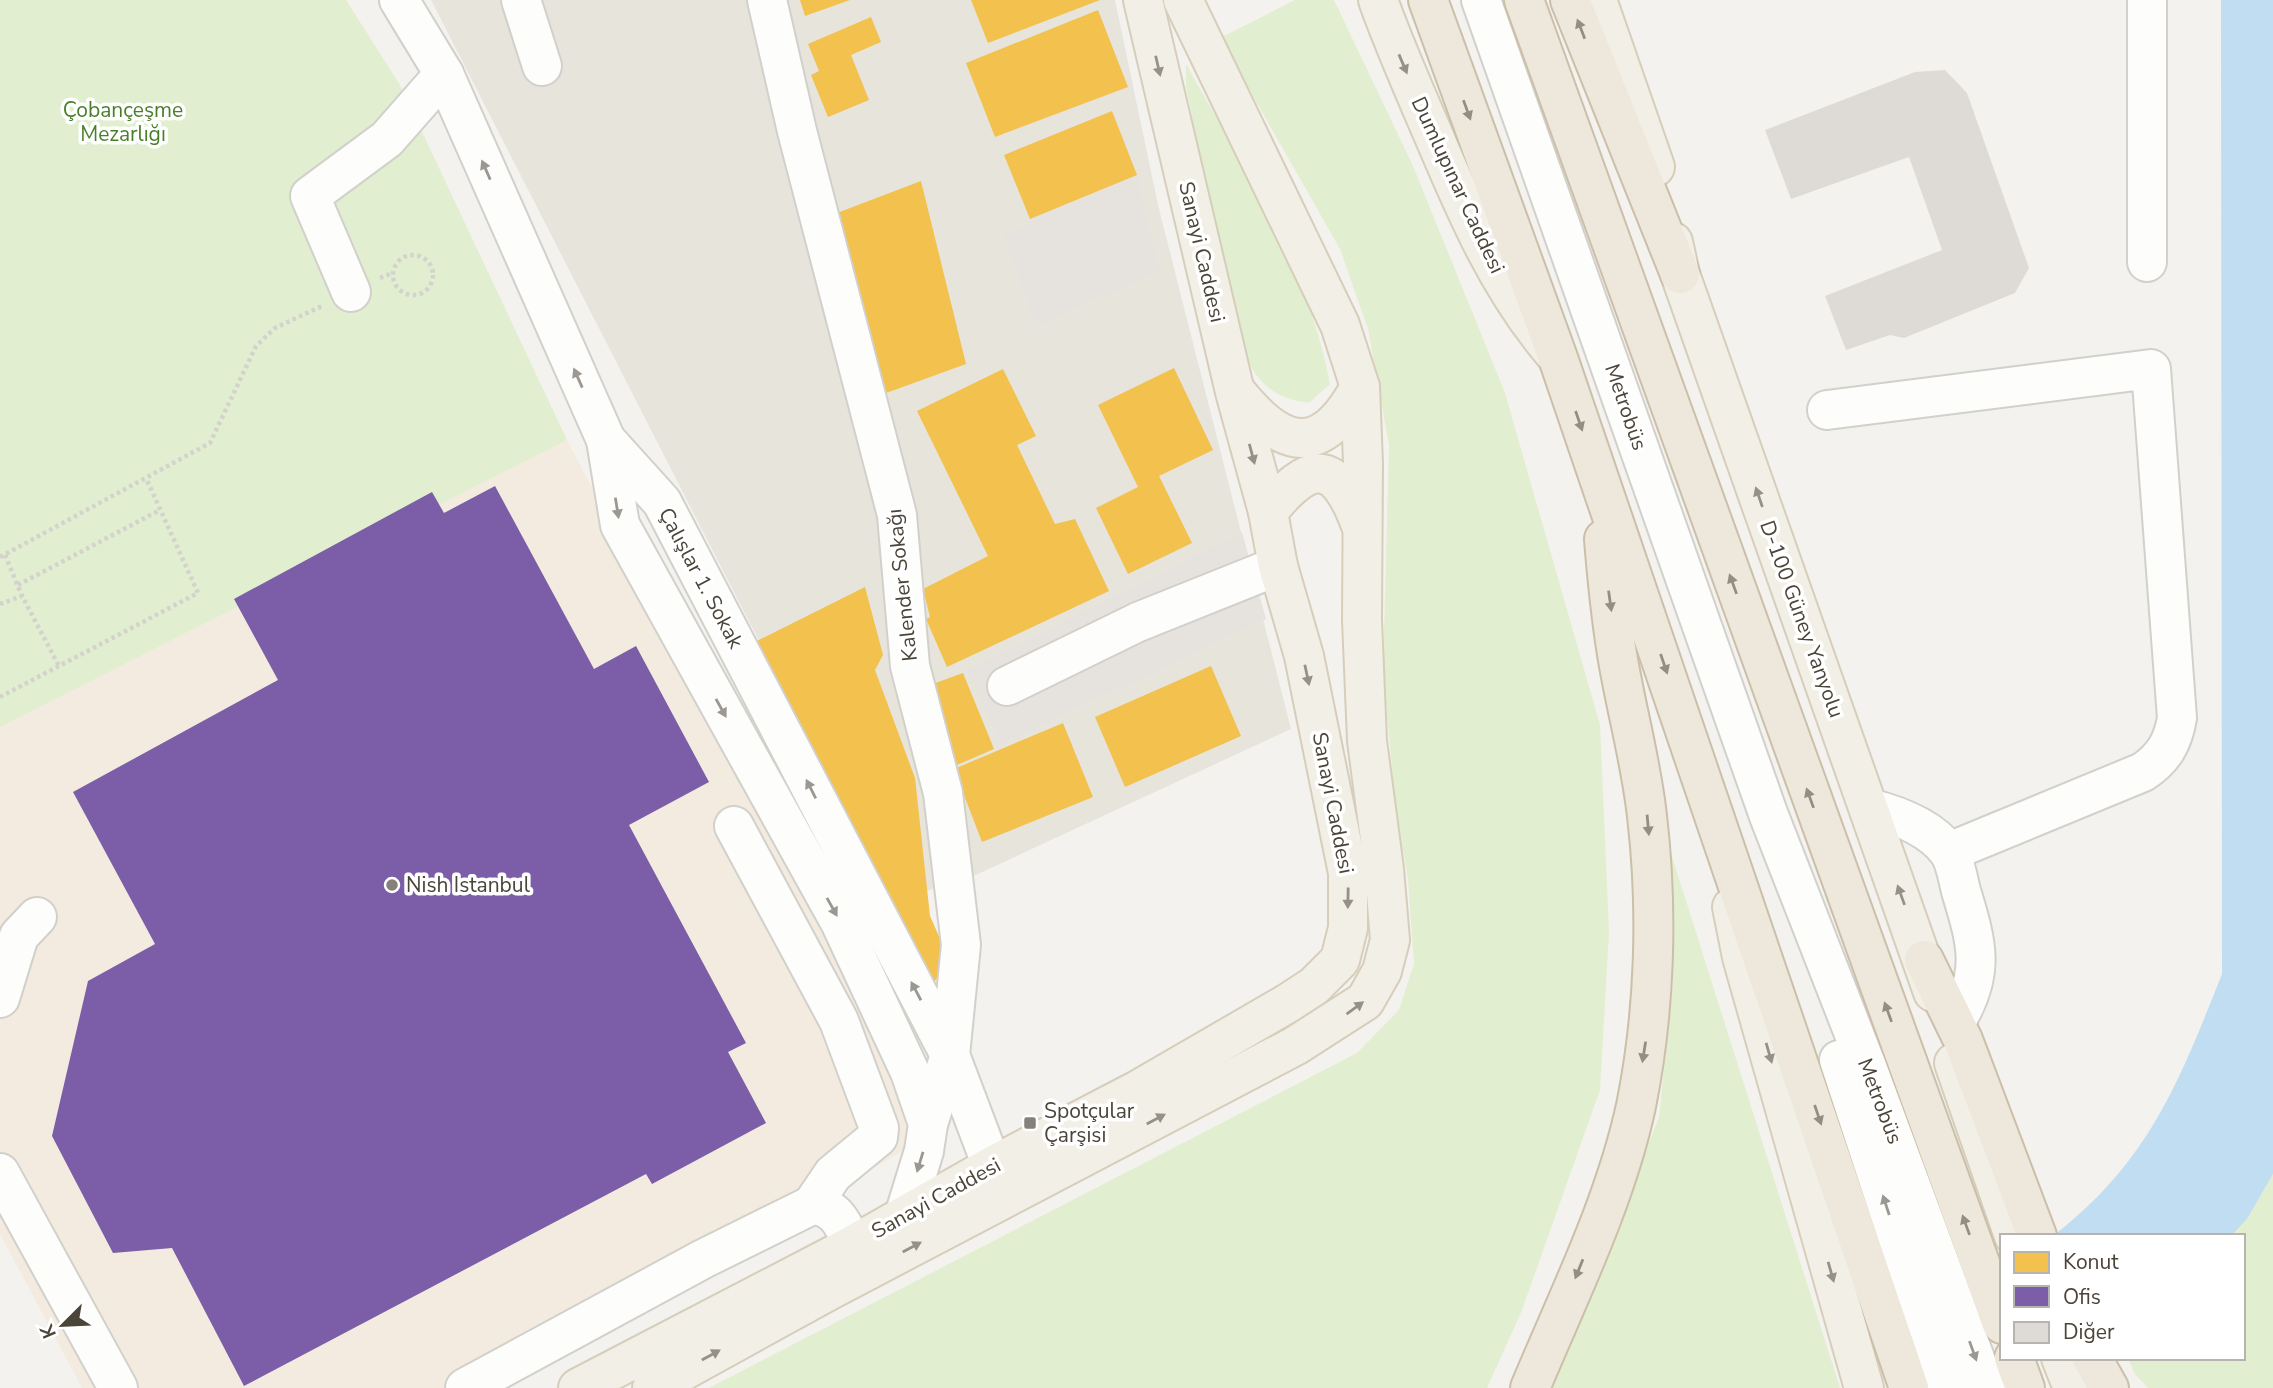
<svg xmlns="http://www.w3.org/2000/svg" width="2273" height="1388" font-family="'Nunito Sans',sans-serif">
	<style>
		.residential { fill: #e7e4dc }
		.commercial { fill: #f3ebdf }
		.green { fill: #e1eecf }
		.parking { fill: #e6e3df }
		.water { fill: #c0ddf1 }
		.homes { fill: #f2c14e }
		.offices { fill: #7b5ea7 }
		.building { fill: #dedbd6 }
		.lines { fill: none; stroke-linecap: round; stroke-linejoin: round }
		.minor-casing { stroke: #d2d0cb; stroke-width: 42 }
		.major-casing { stroke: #d6cebb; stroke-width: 42 }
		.highway-casing { stroke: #ccbfa9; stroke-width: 42 }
		.path { stroke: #d3d2cc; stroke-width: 4.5; stroke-dasharray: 3.5 3.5; stroke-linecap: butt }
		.minor { stroke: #fdfdfc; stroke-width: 38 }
		.major { stroke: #f2efe6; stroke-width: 38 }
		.highway { stroke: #ede8db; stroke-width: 38 }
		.oneway { fill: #948e82 }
		.oneway2 { fill: #969187 }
		.oneway3 { fill: #9b9791 }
		.poi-dot { fill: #868178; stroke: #fff; stroke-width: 2.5 }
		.labels { text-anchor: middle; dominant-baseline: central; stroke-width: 7; stroke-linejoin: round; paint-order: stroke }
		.park-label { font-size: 21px; fill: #4a7f2a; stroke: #fff }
		.street-label { font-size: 21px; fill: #4b4439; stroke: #fff }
		.poi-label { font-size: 21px; fill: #4b4439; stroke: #fff; text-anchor: start }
	</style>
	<rect width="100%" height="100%" fill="#f4f2ee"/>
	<polygon class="residential" points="431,0 1115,0 1158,205 1291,729 967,879 892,901"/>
	<polygon class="commercial" points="567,440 935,1133 489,1388 82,1388 0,1234 0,727"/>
	<g class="green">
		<polygon points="0,0 346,0 400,85 567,440 0,727"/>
		<polygon points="1295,0 1334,0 1413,166 1505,393 1600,725 1609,932 1600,1090 1522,1310 1487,1388 709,1388 1357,1053 1399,1010 1414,964 1408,880 1395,800 1383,671 1389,445 1368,329 1340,249 1220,38"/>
		<path d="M1186,64C1242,165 1309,269 1330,384L1309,403C1257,397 1246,362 1232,318L1186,86Z"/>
		<polygon points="1670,850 1840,1388 1551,1388 1659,1117 1673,985"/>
		<polygon points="2273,1174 2273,1388 2148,1388 2135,1374 2128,1358 2243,1358 2243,1236 2231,1236 2247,1219"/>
	</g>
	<g class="parking">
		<polygon points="1137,175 1159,271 1036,326 1003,234"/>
		<polygon points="1242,532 1266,619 1001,744 967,669"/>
	</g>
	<path class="water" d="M2221,0H2273V1174L2247,1219L2231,1236H2053C2149,1162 2179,1082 2222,974Z"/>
	<g class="homes">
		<polygon points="800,0 850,0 805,16"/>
		<polygon points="971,0 1100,0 988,43"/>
		<polygon points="1098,10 1128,87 995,137 966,63"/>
		<polygon points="871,17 881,42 851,55 869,100 828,117 811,75 819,71 808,44"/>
		<polygon points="1112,111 1137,175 1030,219 1004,155"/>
		<polygon points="921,181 966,364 875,397 837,213"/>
		<polygon points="1174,368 1213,450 1159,476 1192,543 1128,574 1096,508 1138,487 1098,405"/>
		<polygon points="1003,369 1036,436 1017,445 1055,524 1075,519 1109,591 947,667 926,619 930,617 923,589 988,556 917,411"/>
		<polygon points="865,587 883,655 875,670 915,778 930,916 942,943 942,973 926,991 749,645"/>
		<polygon points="1211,666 1241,736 1125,787 1095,717"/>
		<polygon points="963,673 994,749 957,765 930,685"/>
		<polygon points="1063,723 1093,797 982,842 954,769"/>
	</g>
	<polygon class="offices" points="495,486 594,669 636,646 709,782 629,825 746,1043 728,1052 766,1123 652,1184 646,1174 244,1386 172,1248 113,1253 52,1136 88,981 155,944 73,792 278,680 234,599 432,492 444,513"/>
	<polygon class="building" points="1945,70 1967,93 2029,268 2015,293 1904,338 1890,335 1846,350 1825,296 1942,250 1909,157 1791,199 1765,130 1915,72"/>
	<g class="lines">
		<defs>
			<g id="minor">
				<polyline points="399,0 444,74 606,440 662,502 950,1055 992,1166"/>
				<polyline points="521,0 542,66"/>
				<polyline points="767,0 797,131 897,515 910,666 943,793 961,945 950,1055 928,1124"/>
				<polyline points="1481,0 1769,816 1867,1067 1986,1388"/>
				<polyline points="2147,0 2147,262"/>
				<polyline points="351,292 310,196 387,139 444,74"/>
				<path d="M1827,410L2151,369L2177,718C2173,742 2164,758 2143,772L1949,852"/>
				<polyline points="606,440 620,525 840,922 910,1072 928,1124 924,1151 904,1216"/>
				<polyline points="1007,686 1138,622 1278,566"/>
				<path d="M1869,808C1897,815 1930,827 1948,851C1955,860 1958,879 1961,891C1977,944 1986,973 1955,1023"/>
				<polyline points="734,826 839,1021 879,1128 878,1137 833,1174 812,1205"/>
				<polyline points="0,998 19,936 37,917"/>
				<polyline points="1839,1060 1947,1388"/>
				<polyline points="0,1173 118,1388"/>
				<path d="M465,1388L703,1259L812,1205C836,1206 843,1224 853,1245"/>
			</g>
			<g id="major">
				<path d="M1378,0C1394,45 1414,90 1433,134C1466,212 1499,289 1554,353"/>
				<polyline points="1597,0 1655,167"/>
				<polyline points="1673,242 1680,274 1933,992"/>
				<path d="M1237,393C1284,451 1322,457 1360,387"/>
				<path d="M1268,512C1309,460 1336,458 1360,523"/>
				<polyline points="1732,907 1742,957 1864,1388"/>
				<polyline points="1954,1063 2014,1236"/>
				<polyline points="2061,1358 2073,1388"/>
				<polyline points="578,1388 853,1245 992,1166 1138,1090 1288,1003 1314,986 1340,960 1348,928 1348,873 1304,656 1278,566 1268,512 1235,392 1143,0"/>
				<polyline points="652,1388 828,1291 1295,1046 1365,1001 1382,971 1390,940 1384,869 1367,741 1362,620 1363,463 1360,387 1340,325 1183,0"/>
			</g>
			<g id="highway">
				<polyline points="1428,0 1558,358 1909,1388"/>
				<polyline points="1524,0 2002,1324"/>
				<polyline points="1570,0 1680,274"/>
				<polyline points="1924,960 1963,1040 2037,1236"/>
				<polyline points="2014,1358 2025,1388"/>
				<polyline points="2092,1358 2109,1388"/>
				<path d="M1530,1388C1568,1297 1615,1203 1636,1106C1655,1012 1658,910 1647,816C1641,761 1626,709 1617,654C1611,616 1607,577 1604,539"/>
			</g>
		</defs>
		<use href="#minor" class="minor-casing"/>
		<use href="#major" class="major-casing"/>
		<use href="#highway" class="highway-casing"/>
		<g class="path">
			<circle cx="413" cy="275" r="20"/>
			<polyline points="380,278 392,273"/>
			<polyline points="5,555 22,596 59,666"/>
			<polyline points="0,557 210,443 256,346 275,328 322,306"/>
			<polyline points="18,585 160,510"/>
			<polyline points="0,604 22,596"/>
			<polyline points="0,697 198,593 146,478"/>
		</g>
		<use href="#minor" class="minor"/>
		<use href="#major" class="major"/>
		<use href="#highway" class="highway"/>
	</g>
	<defs><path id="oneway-solid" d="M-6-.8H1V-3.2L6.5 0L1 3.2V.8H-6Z" transform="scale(1.75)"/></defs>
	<g class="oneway">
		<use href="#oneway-solid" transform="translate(1581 29) rotate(-111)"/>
		<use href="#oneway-solid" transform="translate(1467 110) rotate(70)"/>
		<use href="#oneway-solid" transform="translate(1579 421) rotate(71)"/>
		<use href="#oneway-solid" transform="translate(1733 584) rotate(-110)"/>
		<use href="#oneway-solid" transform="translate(1610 601) rotate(82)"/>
		<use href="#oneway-solid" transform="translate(1664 664) rotate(71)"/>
		<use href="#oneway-solid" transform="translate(1810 798) rotate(-110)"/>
		<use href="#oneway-solid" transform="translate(1648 825) rotate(85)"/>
		<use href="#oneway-solid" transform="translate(1888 1012) rotate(-110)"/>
		<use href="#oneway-solid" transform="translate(1644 1052) rotate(99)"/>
		<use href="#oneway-solid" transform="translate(1818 1115) rotate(71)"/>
		<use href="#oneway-solid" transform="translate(1966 1225) rotate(-110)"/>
		<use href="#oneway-solid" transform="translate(1579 1269) rotate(112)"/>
	</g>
	<g class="oneway2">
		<use href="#oneway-solid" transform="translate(1403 64) rotate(67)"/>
		<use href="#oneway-solid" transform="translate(1158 66) rotate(77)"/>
		<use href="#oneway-solid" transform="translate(1252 454) rotate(75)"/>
		<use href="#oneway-solid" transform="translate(1759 497) rotate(-109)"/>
		<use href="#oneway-solid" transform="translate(1307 675) rotate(78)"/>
		<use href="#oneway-solid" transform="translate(1901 895) rotate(-110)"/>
		<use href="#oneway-solid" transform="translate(1348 898) rotate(91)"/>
		<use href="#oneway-solid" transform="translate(1355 1008) rotate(-36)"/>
		<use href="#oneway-solid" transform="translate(1769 1053) rotate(74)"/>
		<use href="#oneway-solid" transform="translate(1156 1119) rotate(-28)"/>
		<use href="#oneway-solid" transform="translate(912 1247) rotate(-28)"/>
		<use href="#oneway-solid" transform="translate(1831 1272) rotate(74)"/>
		<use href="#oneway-solid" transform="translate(711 1355) rotate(-29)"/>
	</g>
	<g class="oneway3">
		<use href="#oneway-solid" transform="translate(486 170) rotate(-114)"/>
		<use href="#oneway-solid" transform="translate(578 378) rotate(-114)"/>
		<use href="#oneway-solid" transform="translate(617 508) rotate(81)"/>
		<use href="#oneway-solid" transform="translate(721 708) rotate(61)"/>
		<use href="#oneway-solid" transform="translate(811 789) rotate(-117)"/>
		<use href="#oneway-solid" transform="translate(832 907) rotate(61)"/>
		<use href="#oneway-solid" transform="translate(916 991) rotate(-118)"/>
		<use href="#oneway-solid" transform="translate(920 1162) rotate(107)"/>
		<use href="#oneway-solid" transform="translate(1886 1205) rotate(-108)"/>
		<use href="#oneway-solid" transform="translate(1973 1351) rotate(70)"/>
	</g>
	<g class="poi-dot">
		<circle cx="392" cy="885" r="7"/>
		<rect x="1023" y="1116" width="14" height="14" rx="3.5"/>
	</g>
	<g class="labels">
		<g class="park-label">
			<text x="123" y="110">Çobançeşme<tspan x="123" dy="24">Mezarlığı</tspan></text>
		</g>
		<g class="street-label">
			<text transform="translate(1458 185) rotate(65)">Dumlupınar Caddesi</text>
			<text transform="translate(1202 252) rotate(77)">Sanayi Caddesi</text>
			<text transform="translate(1626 407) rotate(71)">Metrobüs</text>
			<text transform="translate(701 578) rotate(62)">Çalışlar 1. Sokak</text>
			<text transform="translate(902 585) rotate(-96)">Kalender Sokağı</text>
			<text transform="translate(1802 619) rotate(70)">D-100 Güney Yanyolu</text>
			<text transform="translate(1333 803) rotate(79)">Sanayi Caddesi</text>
			<text transform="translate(1880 1101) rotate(69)">Metrobüs</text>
			<text transform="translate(936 1198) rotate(-29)">Sanayi Caddesi</text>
		</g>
		<g class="poi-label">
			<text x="406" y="885">Nish Istanbul</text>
			<text x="1044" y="1111">Spotçular<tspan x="1044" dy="24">Çarşisi</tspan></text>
		</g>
	</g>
	<rect x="2000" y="1234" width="245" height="126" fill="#ffffff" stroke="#b7b4b0" stroke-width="2"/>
	<rect x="2014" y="1252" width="35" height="21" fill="#f2c14e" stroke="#b7b4b0" stroke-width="2"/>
	<text x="2063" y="1269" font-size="21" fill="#4b4439">Konut</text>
	<rect x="2014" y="1286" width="35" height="21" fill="#7b5ea7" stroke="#b7b4b0" stroke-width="2"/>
	<text x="2063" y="1304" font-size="21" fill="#4b4439">Ofis</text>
	<rect x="2014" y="1322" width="35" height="21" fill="#dedbd6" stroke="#b7b4b0" stroke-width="2"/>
	<text x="2063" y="1339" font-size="21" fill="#4b4439">Diğer</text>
	<g transform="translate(63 1325) rotate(246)" stroke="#ffffff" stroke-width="5" paint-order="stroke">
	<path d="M0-5L12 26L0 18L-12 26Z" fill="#4b4439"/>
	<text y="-10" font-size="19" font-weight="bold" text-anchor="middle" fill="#4b4439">K</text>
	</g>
</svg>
